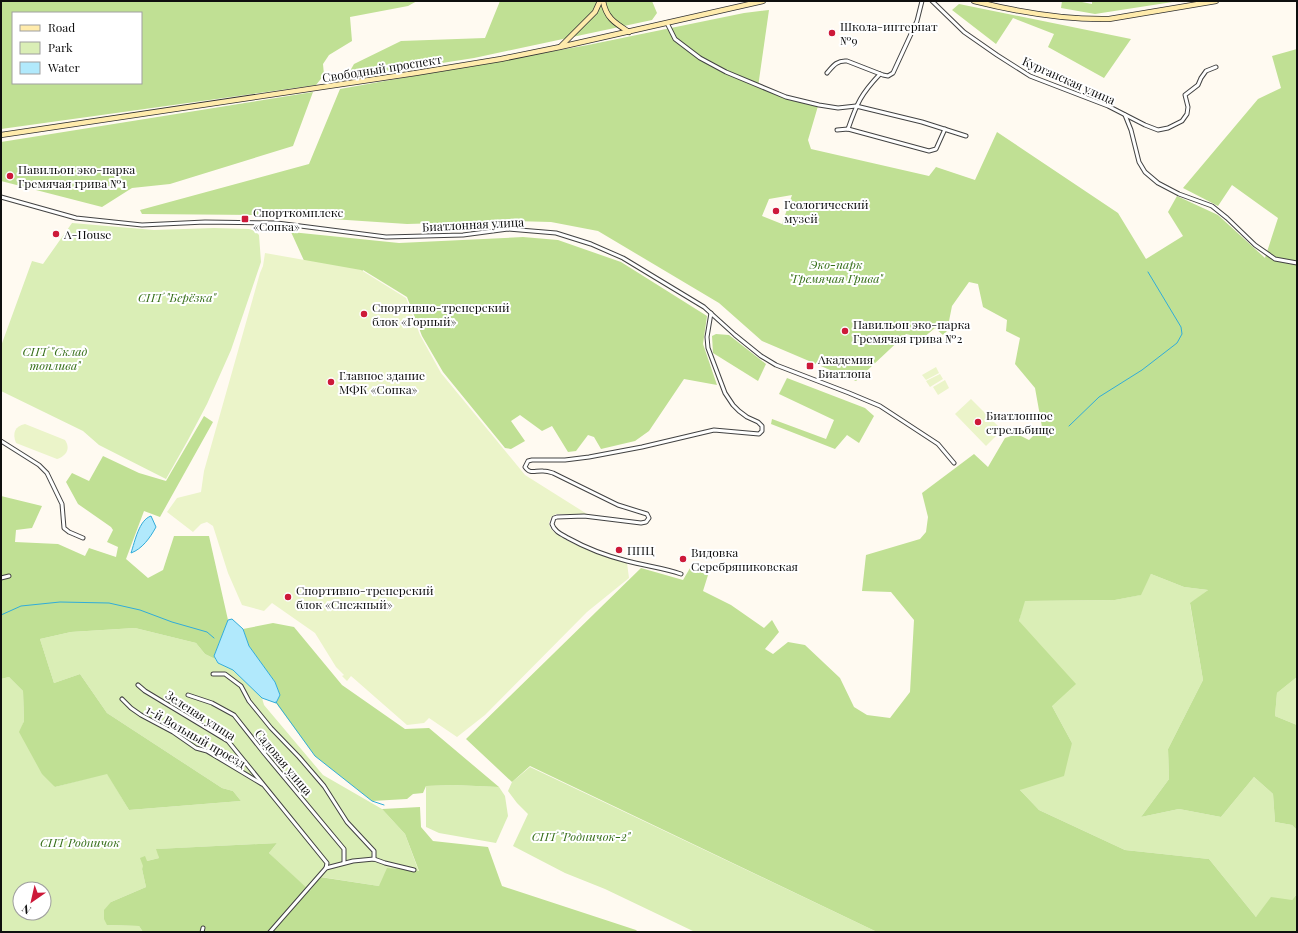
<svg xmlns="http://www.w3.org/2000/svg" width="1298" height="933" font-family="'Playfair Display',serif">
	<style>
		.green { fill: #daeeb6; fill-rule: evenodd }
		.forest { fill: #c0e094; fill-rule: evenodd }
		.pitch { fill: #ebf4c9 }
		.water { fill: #b1e9fc; stroke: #31acd9 }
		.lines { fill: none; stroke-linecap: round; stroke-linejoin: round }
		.stream { stroke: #31acd9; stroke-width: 1 }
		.minor-casing { stroke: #424242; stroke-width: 5 }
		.secondary-casing { stroke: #313131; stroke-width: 6 }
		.minor { stroke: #fff; stroke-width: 3 }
		.secondary { stroke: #ffebac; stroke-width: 4.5 }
		.poi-dot { fill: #cd1939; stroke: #fff; stroke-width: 1.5 }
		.labels { text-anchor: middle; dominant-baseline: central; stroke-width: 4; stroke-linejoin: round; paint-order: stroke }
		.poi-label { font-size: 12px; fill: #0f0f0f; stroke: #fff; text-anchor: start }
		.street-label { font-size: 12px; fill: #0f0f0f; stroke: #fff }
		.park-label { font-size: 12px; font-style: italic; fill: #356e18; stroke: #fff }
	</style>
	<rect width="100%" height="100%" fill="#fffaf1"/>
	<g class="green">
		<polygon points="72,223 154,230 214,228 249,229 255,231 259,235 261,262 231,350 207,404 188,440 166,479 99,445 83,431 1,391 1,346 32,261 43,264"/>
		<polygon points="1151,574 1184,587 1208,590 1190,604 1203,680 1168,749 1169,779 1141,817 1179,809 1221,817 1254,777 1273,794 1275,822 1292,825 1297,830 1297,894 1292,900 1256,917 1209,859 1125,850 1039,810 1020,790 1072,743 1052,706 1019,621 1024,601 1115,600 1140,595"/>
		<path d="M135,628L196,643L205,654L215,659L218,663L233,670L262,698L264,705L323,775L382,809L405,834L419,872L379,886L321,877L310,892L269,853L277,843L157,849L159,858L147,861L142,869L146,887L111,902L107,925L139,926L143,932H1V679L9,677L23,691L24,721L20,732L55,787L107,773L129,810L241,801L233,791L222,788L107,713L80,674L54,683L40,639L71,632ZM20,889H44V913H20Z"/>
		<polygon points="1297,677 1297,725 1275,716 1277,693"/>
		<polygon points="530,767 877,932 695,932 605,889 565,873 513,846 528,814 517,803 508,791 512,782"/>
		<polygon points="453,785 499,787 505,796 508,816 496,843 439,833 426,827 426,786"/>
	</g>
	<g class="forest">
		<path d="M1,1H417L408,6L350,17L352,41L329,55L323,64L324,75L316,85L1,129ZM13,13H141V83H13Z"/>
		<polygon points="500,1 652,1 657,13 652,20 474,58 346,78 354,64 401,41 485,38"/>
		<polygon points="1062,1 1077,1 1092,4 1092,1 1179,1 1095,14 1061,8"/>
		<polygon points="959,4 1131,39 1104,78 1048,47 1054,34 1013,18 996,44 952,10"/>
		<path d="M769,10L758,87L789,100L818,106L808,140L811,149L929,176L936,167L975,180L997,132L1118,213L1146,259L1183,236L1168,212L1177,196L1218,215L1265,258L1278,218L1232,185L1218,206L1183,188L1258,99L1281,88L1272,56L1297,49V677L1277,693L1275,716L1297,725V830L1292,825L1275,822L1273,794L1254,777L1221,817L1179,809L1141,817L1169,779L1168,749L1203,680L1190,603L1208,590L1184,587L1151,574L1141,595L1115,600L1025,601L1019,621L1076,684L1052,706L1072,743L1064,776L1020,790L1039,810L1125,850L1209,859L1256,917L1271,897L1292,900L1297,894V932H877L530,766L512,782L466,739L641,568L683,580L690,568L708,575L703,591L731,605L764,628L772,620L779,632L765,649L773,654L788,642L805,645L840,678L854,707L867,715L890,718L910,692L914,620L891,592L862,591L866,555L920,539L926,532L928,517L922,493L974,454L988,467L1005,438L1017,434L1029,440L1042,427L1035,388L1015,364L1020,338L1006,331L1007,320L983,307L978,284L969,282L952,306L947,331L943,335L935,328L923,338L906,334L856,381L762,341L719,303L598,231L551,222L513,221L407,224L272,215L142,214L140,210L309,164L340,89L588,45L744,13ZM792,195L782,224L762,216L769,199Z"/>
		<polygon points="313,92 293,146 170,184 132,188 102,207 1,181 1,142"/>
		<polygon points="291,232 399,243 523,237 558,240 621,262 707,316 703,344 717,385 684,379 649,431 635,441 601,449 594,437 588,435 576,451 568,452 552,426 542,431 520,415 511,421 525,441 511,449 505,448 443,372 422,336 407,297 363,270 331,320"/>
		<polygon points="716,334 729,335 766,364 758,381 713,353 712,336"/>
		<polygon points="787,378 865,408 874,416 859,443 847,435 835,449 771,424 772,419 826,439 834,420 779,394"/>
		<polygon points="204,416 213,422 160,517 144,511 126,559 148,578 163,570 174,536 209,536 228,620 214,656 215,659 205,654 196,643 135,628 71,632 40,639 54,683 80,674 107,713 222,788 233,791 241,801 129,810 107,774 55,787 42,774 19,732 24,721 23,691 9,677 1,679 1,496 42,506 32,528 16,530 15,542 58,544 85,556 89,548 116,557 118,547 107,542 113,530 111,527 78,504 66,482 72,473 89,481 103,456 139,473 166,481"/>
		<polygon points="273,623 294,627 342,685 405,729 429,728 499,787 453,785 426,786 423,793 413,794 407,799 372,801 315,756 276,703 280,695 275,682 249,646 243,629"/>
		<polygon points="420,807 421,827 433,841 488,847 502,886 636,930 638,932 143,932 139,926 107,925 104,919 104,910 111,902 146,887 142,869 143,866 140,858 145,856 147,861 159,858 156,849 277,843 269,853 310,891 320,877 379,886 387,868 419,871 405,834 382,809"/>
	</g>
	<g class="pitch">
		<path d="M265,253L361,270L406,298L420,335L441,373L525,475L587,514H556L551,517L549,523C549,524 550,528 551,529C561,542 610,558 627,563L629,578L587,612L485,715L457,737L429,718L424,723L407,725L351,676L347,681L342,676L344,675L336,667L315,633L272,603L264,611L242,605L228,573L213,526L207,522L201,524L193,532L167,512L177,498L201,492L204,471L260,273L263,266Z"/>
		<polygon points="936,367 939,373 926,380 922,375"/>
		<polygon points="940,374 943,379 930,387 926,381"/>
		<polygon points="945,380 949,388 938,395 933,387"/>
		<polygon points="971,399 1002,430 986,446 955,414"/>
		<path d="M25,424L65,440C71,449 66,456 57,459L16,443C12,433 15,426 25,424Z"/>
	</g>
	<g class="water">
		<path d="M151,516L156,527C150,538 142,549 131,553C135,541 139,520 151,516Z"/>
		<polygon points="232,619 243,629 249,646 275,682 280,695 276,703 262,698 233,670 218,663 214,656 228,620"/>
	</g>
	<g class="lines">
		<g class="stream">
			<polyline points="1069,426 1099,397 1142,370 1177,343 1182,334 1181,327 1148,272"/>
			<polyline points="1,615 21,606 60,602 109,603 140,610 172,622 207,632 214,638"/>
			<polyline points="276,702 315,756 372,801 384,805"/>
		</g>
		<defs>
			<g id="minor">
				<polyline points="932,1 964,32 997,55 1030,76 1108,106 1145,125 1158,130 1168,128 1182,121 1187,114 1188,107 1185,95 1198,85 1201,78 1206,71 1216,67"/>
				<polyline points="667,23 675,39 700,58 726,72 786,97 819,105 838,108 856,106 922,122 966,136"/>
				<path d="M827,73C833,66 837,60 847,61L883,75L888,76L893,73L917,21L922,1"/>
				<polyline points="1125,115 1131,130 1139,162 1145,172 1158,183 1179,194 1212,206 1227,218 1255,245 1275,259 1297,263"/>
				<path d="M848,129C857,103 861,94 880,74"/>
				<polyline points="837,130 848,129 929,151 936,149 945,129"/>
				<polyline points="1,197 76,218 142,225 205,222 277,223 386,237 463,235 508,229 556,233 591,244 623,258 704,307 735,335 761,356 776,365 849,393 880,406 938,444 954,463"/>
				<polyline points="1,441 39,465 47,473 62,504 64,528 69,532 83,538"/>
				<path d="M681,574C664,568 646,566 627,561C607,556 586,548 568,538C561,534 554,531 552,524L554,518L557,517L584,516L641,523L646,522L649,518L647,514L618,505L553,473C550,472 546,471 543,471C536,470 530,475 525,467L528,461L532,460H565L589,457L642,447L714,430L759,434L762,431V426L758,422L747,417L739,411L733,405L725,393L708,348L707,337L711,313"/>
				<polyline points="1,578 9,576"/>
				<polyline points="213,674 225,674 241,686 249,701 271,728 299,757 324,786 347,822 374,851 374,859"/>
				<polyline points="138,685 145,691 228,741 327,863 326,868"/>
				<polyline points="188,695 212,703 234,715 264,753 344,849 344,862"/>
				<polyline points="122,699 131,708 141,715 173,732 196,748 207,751 262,784"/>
				<polyline points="202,932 203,928"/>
				<polyline points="270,932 326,868 353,861 374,859 385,863 414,870"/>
			</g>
			<g id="secondary">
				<path d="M603,1C606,18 615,23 629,32"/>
				<path d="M974,1C1018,12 1063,20 1109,19L1216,1"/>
				<polyline points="561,46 595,12 600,1"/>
				<polyline points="1,135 416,73 501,59 560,47 763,1"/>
			</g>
		</defs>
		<use href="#minor" class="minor-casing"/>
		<use href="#secondary" class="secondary-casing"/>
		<use href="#minor" class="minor"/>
		<use href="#secondary" class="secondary"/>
	</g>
	<g class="poi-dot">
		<circle cx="832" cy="33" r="4"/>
		<circle cx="10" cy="176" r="4"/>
		<circle cx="776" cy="211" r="4"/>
		<rect x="241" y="215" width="8" height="8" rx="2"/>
		<circle cx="56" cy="234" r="4"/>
		<circle cx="364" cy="314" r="4"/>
		<circle cx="845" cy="331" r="4"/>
		<rect x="806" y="362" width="8" height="8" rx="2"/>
		<circle cx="331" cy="382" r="4"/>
		<circle cx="978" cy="422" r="4"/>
		<circle cx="619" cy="550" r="4"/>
		<circle cx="683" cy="559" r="4"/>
		<circle cx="288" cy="597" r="4"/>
	</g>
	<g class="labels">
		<g class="poi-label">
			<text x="840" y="26">Школа-интернат<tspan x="840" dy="14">№9</tspan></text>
			<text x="18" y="169">Павильон эко-парка<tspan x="18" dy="14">Гремячая грива №1</tspan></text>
			<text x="784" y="204">Геологический<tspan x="784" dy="14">музей</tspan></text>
			<text x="253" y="212">Спорткомплекс<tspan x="253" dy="14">«Сопка»</tspan></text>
			<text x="64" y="234">A-House</text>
			<text x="372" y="307">Спортивно-тренерский<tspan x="372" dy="14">блок «Горный»</tspan></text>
			<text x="853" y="324">Павильон эко-парка<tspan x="853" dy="14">Гремячая грива №2</tspan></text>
			<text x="818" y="359">Академия<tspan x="818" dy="14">Биатлона</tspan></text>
			<text x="339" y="375">Главное здание<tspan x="339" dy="14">МФК «Сопка»</tspan></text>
			<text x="986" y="415">Биатлонное<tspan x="986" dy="14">стрельбище</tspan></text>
			<text x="627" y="550">ППЦ</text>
			<text x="691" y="552">Видовка<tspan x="691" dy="14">Серебряниковская</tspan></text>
			<text x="296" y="590">Спортивно-тренерский<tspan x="296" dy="14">блок «Снежный»</tspan></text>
		</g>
		<g class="street-label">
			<text transform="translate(382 68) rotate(-9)">Свободный проспект</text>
			<text transform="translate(1069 80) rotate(24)">Курганская улица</text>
			<text transform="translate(473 224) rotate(-3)">Биатлонная улица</text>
			<text transform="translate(201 715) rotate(33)">Зеленая улица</text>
			<text transform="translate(196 736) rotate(30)">1-й Вольный проезд</text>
			<text transform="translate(284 762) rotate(50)">Садовая улица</text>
		</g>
		<g class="park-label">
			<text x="836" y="264">Эко-парк<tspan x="836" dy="14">"Гремячая Грива"</tspan></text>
			<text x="177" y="297">СНТ "Берёзка"</text>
			<text x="55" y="351">СНТ "Склад<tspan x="55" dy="14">топлива"</tspan></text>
			<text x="581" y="836">СНТ "Родничок-2"</text>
			<text x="80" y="842">СНТ Родничок</text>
		</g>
	</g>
	<rect width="1298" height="933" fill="none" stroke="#0f0f0f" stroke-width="4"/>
	<rect x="12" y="12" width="130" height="72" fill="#ffffff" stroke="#9f9f9f"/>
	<rect x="20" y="25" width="20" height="6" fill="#ffebac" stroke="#9f9f9f"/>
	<text x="48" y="32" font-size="12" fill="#0f0f0f">Road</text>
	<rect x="20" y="42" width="20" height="12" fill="#daeeb6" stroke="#9f9f9f"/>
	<text x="48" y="52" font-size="12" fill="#0f0f0f">Park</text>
	<rect x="20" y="62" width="20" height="12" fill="#b1e9fc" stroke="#9f9f9f"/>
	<text x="48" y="72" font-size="12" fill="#0f0f0f">Water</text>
	<g transform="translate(32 901) rotate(214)"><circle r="19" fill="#ffffff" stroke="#9f9f9f"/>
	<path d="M0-3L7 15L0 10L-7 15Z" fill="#cd1939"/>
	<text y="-6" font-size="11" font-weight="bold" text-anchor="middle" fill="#0f0f0f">N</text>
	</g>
</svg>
